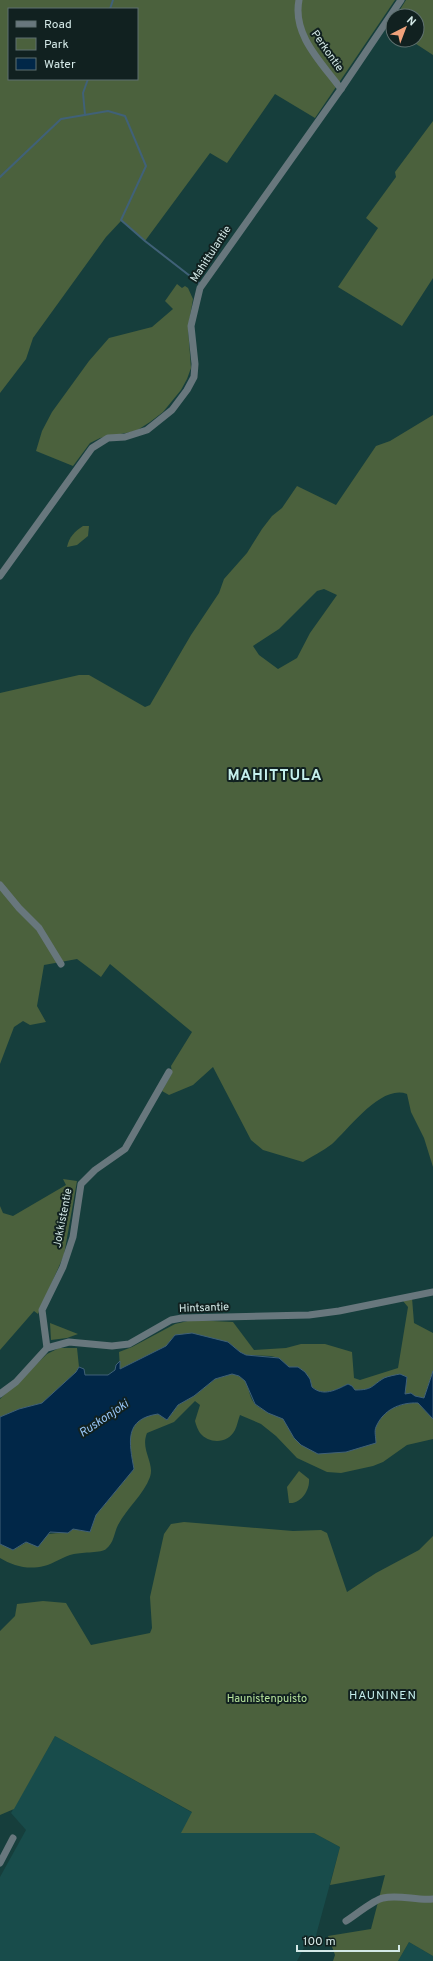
<svg xmlns="http://www.w3.org/2000/svg" width="433" height="1961" font-family="Overpass,sans-serif">
	<style>
		.built { fill: #184c4b }
		.green { fill: #4b613d; fill-rule: evenodd }
		.water { fill: #012748; stroke: #406178 }
		.lines { fill: none; stroke-linecap: round; stroke-linejoin: round }
		.stream { stroke: #406178; stroke-width: 2 }
		.minor { stroke: #68777d; stroke-width: 7 }
		.labels { text-anchor: middle; dominant-baseline: central; stroke-width: 4; stroke-linejoin: round; paint-order: stroke }
		.street-label { font-size: 11px; fill: #d4e9e7; stroke: #112120 }
		.park-label { font-size: 11px; fill: #b7e39c; stroke: #112120 }
		.water-label { font-size: 12px; font-style: italic; fill: #98c6f6; stroke: #112120 }
		.neighbourhood-label { font-size: 12px; letter-spacing: 1px; fill: #c4efec; stroke: #112120 }
		.district-label { font-size: 15px; font-weight: bold; letter-spacing: 1px; fill: #c4efec; stroke: #112120 }
	</style>
	<rect width="100%" height="100%" fill="#163e3c"/>
	<g class="built">
		<polygon points="55,1736 193,1813 182,1833 314,1833 340,1847 315,1939 308,1940 297,1961 0,1961 0,1877 26,1830 11,1813"/>
		<polygon points="409,1942 433,1956 433,1961 398,1961"/>
	</g>
	<g class="green">
		<path d="M0,0H395L315,118L275,94L227,163L210,153L145,241L121,221L106,237L33,338L26,359L0,393ZM9,9H137V79H9Z"/>
		<polygon points="406,0 433,0 433,55 410,40 417,40 417,16 396,16"/>
		<polygon points="433,121 433,278 402,326 338,287 378,228 366,218 396,177 395,172"/>
		<polygon points="177,284 182,288 185,286 188,288 193,299 188,328 191,368 187,379 181,390 163,412 150,422 136,431 100,438 90,443 73,466 36,451 42,431 52,412 89,361 109,338 152,327 173,309 165,301"/>
		<path d="M433,415V1167L424,1138L411,1112L407,1094C381,1084 349,1129 332,1144C323,1151 312,1156 303,1162L263,1150L251,1140L213,1067L193,1085L169,1095L162,1091L172,1073L171,1066L192,1032L110,964L101,977L77,959L44,965L37,1006L46,1022L30,1025L23,1021L14,1027L0,1064V693L79,675H89L145,707L150,705L191,635L219,593L224,579L247,553L262,529L272,516L282,508L297,486L336,505L376,446L390,441ZM324,589L337,595L310,633L297,658L278,669L259,655L253,646L279,629L317,591Z"/>
		<path d="M83,526H89L88,536L77,545L67,547C69,537 75,531 83,526Z"/>
		<polygon points="63,1179 77,1181 64,1255 38,1314 34,1311 0,1350 0,1206 3,1213 13,1216 66,1185"/>
		<path d="M412,1298L414,1323L433,1333V1371L424,1398L404,1394L407,1377L385,1378L374,1387L366,1390H355L348,1384C336,1390 323,1397 312,1387L310,1379L298,1367H289L279,1358L271,1356L246,1355L240,1352L228,1342L175,1335L166,1346L120,1369L119,1352L132,1347L175,1324L192,1320L233,1322L254,1350L286,1348L301,1344H325L352,1352L354,1378L360,1380L398,1368L408,1307L403,1301Z"/>
		<polygon points="50,1323 78,1334 67,1338 51,1340"/>
		<polygon points="59,1348 77,1348 79,1367 76,1372 42,1403 19,1409 0,1417 0,1399 47,1354"/>
		<path d="M232,1374C253,1379 245,1392 255,1404C263,1412 275,1412 283,1419C287,1423 291,1433 294,1438L375,1428L385,1411L410,1402L418,1403L433,1419V1439L407,1445L383,1462L373,1466L341,1473L327,1472L297,1458L276,1436L261,1424L240,1415C238,1420 237,1426 235,1430C228,1444 209,1444 200,1433C198,1430 196,1425 195,1421L200,1405L195,1401L174,1422L147,1433C140,1450 155,1463 150,1477C144,1494 127,1508 118,1525C114,1533 114,1543 106,1549C102,1553 83,1552 74,1554C63,1556 54,1564 44,1566C28,1570 13,1566 0,1558V1544L13,1550C33,1538 44,1532 68,1533L73,1529L90,1532L96,1515L134,1469C129,1442 124,1419 158,1414L167,1420L178,1405L194,1396L215,1379Z"/>
		<path d="M299,1471L309,1479C310,1490 301,1504 289,1503L287,1487Z"/>
		<polygon points="184,1522 293,1531 321,1530 327,1533 347,1592 376,1573 419,1550 433,1536 433,1956 409,1942 398,1961 333,1961 335,1955 328,1936 371,1929 385,1875 330,1885 340,1847 314,1833 181,1833 192,1812 55,1736 14,1809 0,1815 0,1631 15,1616 17,1604 43,1601 66,1603 91,1645 150,1633 152,1628 150,1597 164,1534 171,1524"/>
	</g>
	<path class="water" d="M192,1333L228,1342L240,1352L246,1355L279,1358L289,1367H298L305,1372L310,1379L312,1387C323,1397 336,1390 348,1384L352,1386L355,1390C373,1390 371,1386 384,1378C389,1376 395,1375 400,1374L407,1377L405,1394L411,1393L415,1396L424,1398L433,1371V1419L418,1403C400,1402 383,1410 376,1427C374,1431 376,1438 376,1443L346,1452L318,1454L301,1445L294,1438L283,1419L268,1413L255,1404L245,1381L239,1376L232,1374L215,1379L194,1396L178,1405L167,1420L158,1414C124,1419 129,1442 134,1469L96,1515L90,1532L73,1529L68,1533L50,1532L38,1547L26,1542L13,1550L0,1544V1417L19,1409L42,1403L76,1372L79,1367L84,1369L85,1375H108L115,1370L116,1365L120,1361V1369L166,1346L175,1335Z"/>
	<g class="lines">
		<g class="stream">
			<polyline points="110,9 113,0"/>
			<polyline points="85,115 83,93 88,79"/>
			<polyline points="0,177 61,119 108,111 125,116 146,166 121,220 145,241 199,283"/>
		</g>
		<g class="minor">
			<path d="M299,0C292,35 322,63 341,89"/>
			<polyline points="0,576 92,448 108,438 125,437 147,430 172,410 187,390 194,377 195,364 191,326 200,288 341,89 401,0"/>
			<polyline points="0,885 19,908 39,928 61,964"/>
			<polyline points="47,1348 42,1310 63,1267 73,1237 81,1184 95,1170 125,1149 169,1072"/>
			<polyline points="0,1394 16,1382 47,1348 69,1342 112,1346 129,1344 171,1320 182,1318 309,1315 339,1311 433,1292"/>
			<polyline points="0,1863 13,1838"/>
			<path d="M346,1921C356,1915 373,1900 383,1898C399,1894 417,1901 433,1899"/>
		</g>
	</g>
	<g class="labels">
		<g class="street-label">
			<text transform="translate(327 51) rotate(55)">Perkontie</text>
			<text transform="translate(211 254) rotate(-57)">Mahittulantie</text>
			<text transform="translate(63 1218) rotate(-79)">Jokkistentie</text>
			<text transform="translate(204 1308) rotate(-2)">Hintsantie</text>
		</g>
		<g class="park-label">
			<text x="267" y="1699">Haunistenpuisto</text>
		</g>
		<g class="water-label">
			<text transform="translate(104 1419) rotate(-34)">Ruskonjoki</text>
		</g>
		<g class="neighbourhood-label">
			<text x="383" y="1696">HAUNINEN</text>
		</g>
		<g class="district-label">
			<text x="275" y="776">MAHITTULA</text>
		</g>
	</g>
	<rect x="8" y="8" width="130" height="72" fill="#112120" stroke="#5f7170"/>
	<rect x="16" y="21" width="20" height="6" fill="#68777d" stroke="#5f7170"/>
	<text x="44" y="28" font-size="12" fill="#d4e9e7">Road</text>
	<rect x="16" y="38" width="20" height="12" fill="#4b613d" stroke="#5f7170"/>
	<text x="44" y="48" font-size="12" fill="#d4e9e7">Park</text>
	<rect x="16" y="58" width="20" height="12" fill="#012748" stroke="#5f7170"/>
	<text x="44" y="68" font-size="12" fill="#d4e9e7">Water</text>
	<g transform="translate(405 28) rotate(42)"><circle r="19" fill="#112120" stroke="#5f7170"/>
	<path d="M0-3L7 15L0 10L-7 15Z" fill="#f1a27b"/>
	<text y="-6" font-size="11" font-weight="bold" text-anchor="middle" fill="#d4e9e7">N</text>
	</g>
	<path d="M297 1945v6h102v-6" fill="none" stroke="#d4e9e7" stroke-width="2"/>
	<text x="303" y="1945" font-size="12" fill="#d4e9e7" stroke="#112120" stroke-width="3" paint-order="stroke">100 m</text>
</svg>
